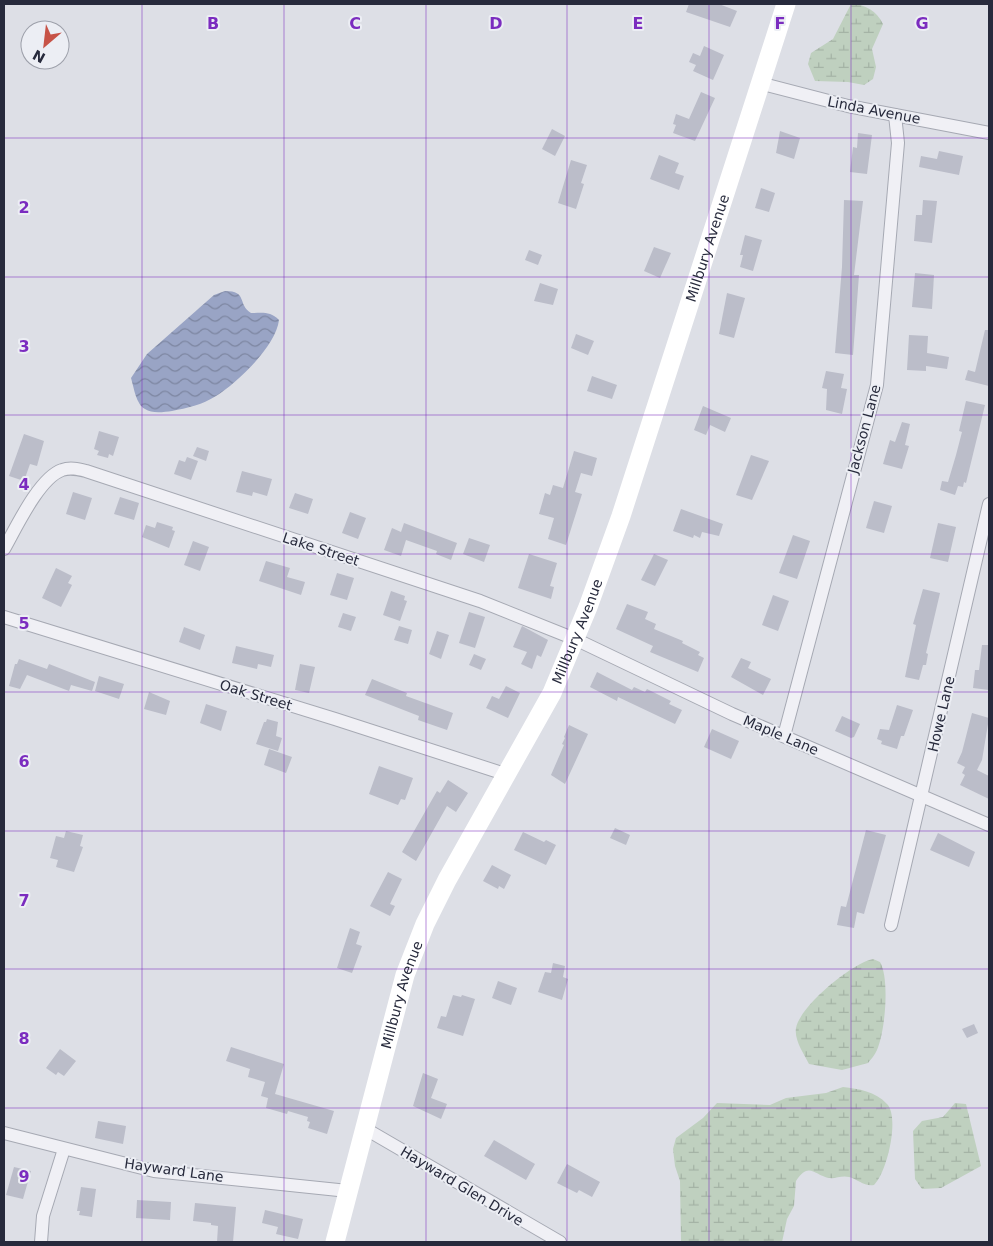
<svg xmlns="http://www.w3.org/2000/svg" width="993" height="1246" font-family="'DejaVu Sans',sans-serif">
	<style>
		.wetland { fill: url(#wetland-marsh) }
		.water { fill: url(#water-waves) }
		.building { fill: #bbbdc9 }
		.lines { fill: none; stroke-linecap: round; stroke-linejoin: round }
		.minor-casing { stroke: #a6a9b3; stroke-width: 14 }
		.minor { stroke: #f0f0f5; stroke-width: 12 }
		.secondary { stroke: #fff; stroke-width: 19 }
		.grid { fill: none; stroke: #7b2cbf; stroke-width: 1; stroke-opacity: 0.55 }
		.labels { text-anchor: middle; dominant-baseline: central; stroke-width: 4; stroke-linejoin: round; paint-order: stroke }
		.street-label { font-size: 14px; fill: #272a3c; stroke: #eceef4 }
		.grid-label { font-size: 16px; text-anchor: middle; font-weight: bold; fill: #7b2cbf; stroke: #eceef4; stroke-width: 4; stroke-linejoin: round; paint-order: stroke }
	</style>
	<defs>
		<pattern id="wetland-marsh" width="20" height="14" patternUnits="userSpaceOnUse" patternTransform="scale(1.25)"><rect width="20" height="14" fill="#bfd0bf"/><path d="M1 5h8M5 5V1M11 12h8M15 12V8" fill="none" stroke="#a4b3a5"/></pattern>
		<pattern id="water-waves" width="16" height="10" patternUnits="userSpaceOnUse" patternTransform="scale(1.25)"><rect width="16" height="10" fill="#99a4c5"/><path d="M0 5q4-4 8 0t8 0" fill="none" stroke="#7d86a1"/></pattern>
	</defs>
	<rect width="100%" height="100%" fill="#dddfe6"/>
	<g class="wetland">
		<path d="M851,4C865,4 877,11 883,24L872,49L876,67L873,79L864,85L848,82L815,81L808,64L811,53L833,39Z"/>
		<path d="M873,959L880,962C890,979 885,1032 877,1050C875,1055 871,1059 868,1063L842,1070L809,1064C804,1054 794,1040 796,1028C800,1006 852,963 873,959Z"/>
		<path d="M843,1087C859,1089 875,1091 887,1104C900,1117 887,1173 874,1185C865,1187 857,1179 849,1177C842,1175 835,1179 829,1178C814,1175 809,1161 796,1181L794,1206L787,1219L782,1242H681L680,1181L675,1166L673,1149L676,1138L703,1118L717,1103L770,1105L786,1098L826,1093Z"/>
		<polygon points="955,1103 966,1104 981,1166 941,1188 922,1189 915,1179 913,1131 922,1121 943,1117"/>
	</g>
	<path class="water" d="M225,291C248,291 237,304 251,313C263,313 270,311 279,320C276,346 237,383 216,396C202,405 187,408 172,411C164,412 152,414 145,409C136,404 134,388 131,378L147,354L214,295Z"/>
	<g class="building">
		<polygon points="689,4 719,4 737,11 730,27 686,12"/>
		<polygon points="704,46 724,55 713,80 693,71 696,65 689,62 693,53 700,56"/>
		<polygon points="701,92 715,98 695,141 673,133 676,125 673,124 676,114 689,119"/>
		<polygon points="552,129 565,136 555,156 542,149"/>
		<polygon points="780,131 800,138 794,159 776,153"/>
		<polygon points="858,133 872,135 867,174 850,172 853,147 857,148"/>
		<polygon points="939,151 963,156 959,175 919,167 921,156 937,159"/>
		<polygon points="659,155 679,163 675,173 684,176 679,190 650,179"/>
		<polygon points="571,160 587,165 581,183 584,184 576,209 558,203"/>
		<polygon points="761,188 775,193 769,212 755,208"/>
		<polygon points="844,200 863,201 854,275 859,275 853,355 835,353 842,267"/>
		<polygon points="923,200 937,201 932,243 914,241 916,215 922,215"/>
		<polygon points="745,235 762,240 753,271 740,267 743,255 740,255"/>
		<polygon points="654,247 671,253 660,278 644,271"/>
		<polygon points="529,250 542,255 538,265 525,260"/>
		<polygon points="915,273 934,275 932,309 912,307"/>
		<polygon points="540,283 558,289 553,305 534,301"/>
		<polygon points="727,293 745,298 734,338 719,334"/>
		<polygon points="985,330 989,330 989,386 965,380 968,370 975,372"/>
		<polygon points="576,334 594,341 588,355 571,348"/>
		<polygon points="909,335 928,336 927,353 949,357 947,369 926,366 926,371 907,370"/>
		<polygon points="826,371 844,374 841,388 847,389 842,414 826,410 827,389 822,388"/>
		<polygon points="592,376 617,385 612,399 587,391"/>
		<polygon points="966,401 985,405 966,483 964,482 963,487 958,486 955,495 940,490 942,481 948,482 956,455 962,432 959,431"/>
		<polygon points="703,406 731,418 725,432 710,425 706,435 694,430"/>
		<polygon points="902,422 910,424 905,445 909,446 902,469 883,464 890,440 895,442"/>
		<polygon points="99,431 119,437 113,456 109,454 108,458 97,455 99,451 94,449"/>
		<polygon points="24,434 44,441 37,466 30,464 24,481 9,476"/>
		<polygon points="197,447 209,451 206,461 193,456"/>
		<polygon points="574,451 597,458 592,476 581,473 575,492 582,494 566,545 548,539 554,518 539,514 545,493 550,495 553,485 563,488"/>
		<polygon points="751,455 769,461 752,500 736,495"/>
		<polygon points="187,457 198,461 191,480 174,474 179,460 185,462"/>
		<polygon points="242,471 272,479 267,496 253,492 252,496 236,492"/>
		<polygon points="73,492 92,498 85,520 66,514"/>
		<polygon points="295,493 313,499 308,514 289,508"/>
		<polygon points="120,497 139,503 134,520 114,514"/>
		<polygon points="874,501 892,506 884,533 866,528"/>
		<polygon points="681,509 723,524 719,536 702,532 700,538 694,535 693,538 673,531"/>
		<polygon points="350,512 366,518 358,539 342,533"/>
		<polygon points="157,522 173,527 172,530 175,531 169,548 142,537 146,525 155,528"/>
		<polygon points="404,523 457,543 451,560 436,554 437,551 406,540 401,556 384,550 392,528 401,532"/>
		<polygon points="938,523 956,527 948,562 930,558"/>
		<polygon points="793,535 810,541 797,579 779,573"/>
		<polygon points="469,538 490,545 484,562 463,554"/>
		<polygon points="193,541 209,547 200,571 184,565"/>
		<polygon points="529,554 557,563 550,586 554,587 551,599 518,588"/>
		<polygon points="654,554 668,560 655,586 641,580"/>
		<polygon points="266,561 290,568 287,577 305,582 301,595 259,581"/>
		<polygon points="56,568 72,576 68,583 72,585 61,607 42,598"/>
		<polygon points="337,573 354,578 347,600 330,595"/>
		<polygon points="923,589 940,593 926,653 928,654 926,665 923,665 919,680 905,677 916,625 913,624"/>
		<polygon points="391,591 405,596 404,600 407,601 400,621 383,615"/>
		<polygon points="773,595 789,601 778,631 762,625"/>
		<polygon points="627,604 648,612 645,619 656,624 654,629 683,641 682,643 700,652 698,655 704,658 698,672 650,652 653,646 616,629"/>
		<polygon points="469,612 485,617 475,648 459,643"/>
		<polygon points="343,613 356,617 351,631 338,627"/>
		<polygon points="399,626 412,630 408,644 394,640"/>
		<polygon points="522,626 548,640 541,657 537,655 532,669 521,664 527,652 513,647"/>
		<polygon points="184,627 205,635 200,650 179,642"/>
		<polygon points="437,631 449,635 441,659 429,654"/>
		<polygon points="982,645 989,645 989,690 973,688 975,670 979,670"/>
		<polygon points="236,646 274,655 271,667 258,664 257,669 232,663"/>
		<polygon points="474,654 486,659 481,670 469,665"/>
		<polygon points="741,658 751,662 748,668 771,679 763,695 731,677"/>
		<polygon points="19,659 47,669 49,664 95,682 92,691 71,685 69,691 27,675 20,689 9,686 15,664 17,664"/>
		<polygon points="300,664 315,667 309,693 295,690"/>
		<polygon points="597,672 632,690 634,687 645,692 647,689 671,701 669,704 682,710 675,724 618,697 617,701 590,687"/>
		<polygon points="99,676 124,684 119,699 95,691"/>
		<polygon points="372,679 407,693 406,696 453,713 447,730 418,720 419,716 365,695"/>
		<polygon points="506,686 520,693 508,718 486,708 492,696 499,699"/>
		<polygon points="149,692 170,701 166,715 144,709"/>
		<polygon points="206,704 227,711 221,731 200,723"/>
		<polygon points="897,705 913,710 904,736 901,736 897,749 881,744 882,741 877,739 880,729 889,730"/>
		<polygon points="972,713 989,718 982,760 977,770 989,776 989,799 960,785 965,775 962,773 965,767 957,763 962,752"/>
		<polygon points="842,716 860,724 854,737 851,738 835,731"/>
		<polygon points="267,719 278,722 276,736 282,738 278,751 256,744 264,722 266,722"/>
		<polygon points="569,725 588,734 565,784 551,775 564,745 562,744 565,738 564,737"/>
		<polygon points="712,729 739,741 731,759 704,747"/>
		<polygon points="269,749 292,757 286,773 264,765"/>
		<polygon points="379,766 413,778 405,800 401,799 398,805 369,794"/>
		<polygon points="448,780 468,793 456,812 447,806 416,861 402,852 437,791 440,793"/>
		<polygon points="615,828 630,835 626,845 610,838"/>
		<polygon points="866,830 886,835 864,914 857,912 854,928 837,925 841,906 846,907"/>
		<polygon points="66,831 83,835 80,846 83,847 74,872 56,867 58,860 50,858 56,836 64,838"/>
		<polygon points="523,832 544,842 546,840 556,845 546,865 514,850"/>
		<polygon points="938,833 975,852 969,867 930,850"/>
		<polygon points="492,865 511,875 504,889 499,886 498,889 483,881"/>
		<polygon points="388,872 402,879 390,904 395,906 390,916 370,906"/>
		<polygon points="350,928 360,932 356,944 362,946 352,973 337,968"/>
		<polygon points="553,963 565,966 563,977 568,979 562,1000 538,992 545,972 551,973"/>
		<polygon points="498,981 517,988 511,1005 492,998"/>
		<polygon points="453,995 461,997 462,995 475,999 463,1036 437,1028 441,1016 446,1017"/>
		<polygon points="974,1024 978,1033 967,1038 962,1029"/>
		<polygon points="231,1047 284,1064 275,1094 334,1111 327,1134 308,1128 310,1122 307,1121 308,1117 288,1111 287,1114 266,1108 268,1098 261,1096 265,1082 248,1077 250,1069 226,1061"/>
		<polygon points="60,1049 76,1061 64,1076 58,1072 56,1075 46,1068"/>
		<polygon points="423,1073 438,1079 431,1098 447,1104 441,1119 413,1106"/>
		<polygon points="98,1121 126,1126 123,1144 95,1138"/>
		<polygon points="494,1140 535,1164 526,1180 484,1156"/>
		<polygon points="567,1164 600,1182 592,1197 579,1190 577,1193 557,1183"/>
		<polygon points="14,1167 31,1171 23,1199 6,1195"/>
		<polygon points="81,1187 96,1189 92,1217 79,1215 80,1211 77,1211"/>
		<polygon points="137,1200 171,1202 170,1220 136,1218"/>
		<polygon points="195,1203 236,1207 233,1242 217,1242 218,1226 211,1225 211,1223 193,1221"/>
		<polygon points="265,1210 303,1219 298,1239 276,1234 278,1227 262,1223"/>
	</g>
	<g class="lines">
		<defs>
			<g id="minor">
				<polyline points="759,83 848,106 989,133"/>
				<path d="M4,549C16,528 39,478 62,470C70,467 78,469 86,471L480,601L575,639L732,714L989,825"/>
				<polyline points="4,617 335,719 508,775"/>
				<polyline points="784,736 877,385 898,143 895,115"/>
				<polyline points="891,925 989,504"/>
				<polyline points="364,1128 560,1242"/>
				<polyline points="4,1133 154,1171 348,1191"/>
				<polyline points="41,1242 43,1216 64,1149"/>
			</g>
		</defs>
		<use href="#minor" class="minor-casing"/>
		<use href="#minor" class="minor"/>
		<path class="secondary" id="s1" d="M335,1242L405,975L425,924L447,880L552,693L588,607L621,516L786,4"/>
	</g>
	<path class="grid" d="M142,4V1242M284,4V1242M426,4V1242M567,4V1242M709,4V1242M851,4V1242M4,138H989M4,277H989M4,415H989M4,554H989M4,692H989M4,831H989M4,969H989M4,1108H989"/>
	<g class="labels">
		<g class="street-label">
			<text transform="translate(874 110) rotate(11)">Linda Avenue</text>
			<text stroke="none"><textPath href="#s1" startOffset="1066">Millbury Avenue</textPath></text>
			<text transform="translate(864 429) rotate(-75)">Jackson Lane</text>
			<text transform="translate(321 549) rotate(18)">Lake Street</text>
			<text stroke="none"><textPath href="#s1" startOffset="661">Millbury Avenue</textPath></text>
			<text transform="translate(256 695) rotate(17)">Oak Street</text>
			<text transform="translate(941 714) rotate(-77)">Howe Lane</text>
			<text transform="translate(781 735) rotate(23)">Maple Lane</text>
			<text stroke="none"><textPath href="#s1" startOffset="256">Millbury Avenue</textPath></text>
			<text transform="translate(174 1170) rotate(8)">Hayward Lane</text>
			<text transform="translate(462 1186) rotate(31)">Hayward Glen Drive</text>
		</g>
	</g>
	<g class="grid-label">
		<text x="213" y="29">B</text>
		<text x="355" y="29">C</text>
		<text x="496" y="29">D</text>
		<text x="638" y="29">E</text>
		<text x="780" y="29">F</text>
		<text x="922" y="29">G</text>
		<text x="24" y="213">2</text>
		<text x="24" y="352">3</text>
		<text x="24" y="490">4</text>
		<text x="24" y="629">5</text>
		<text x="24" y="767">6</text>
		<text x="24" y="906">7</text>
		<text x="24" y="1044">8</text>
		<text x="24" y="1182">9</text>
	</g>
	<rect width="993" height="1246" fill="none" stroke="#272a3c" stroke-width="10"/>
	<g transform="translate(45 45) rotate(208)"><circle r="24" fill="#eceef4" stroke="#9da0aa"/>
	<path d="M0-4L9 19L0 12L-9 19Z" fill="#c75347"/>
	<text y="-8" font-size="14" font-weight="bold" text-anchor="middle" fill="#272a3c">N</text>
	</g>
</svg>
